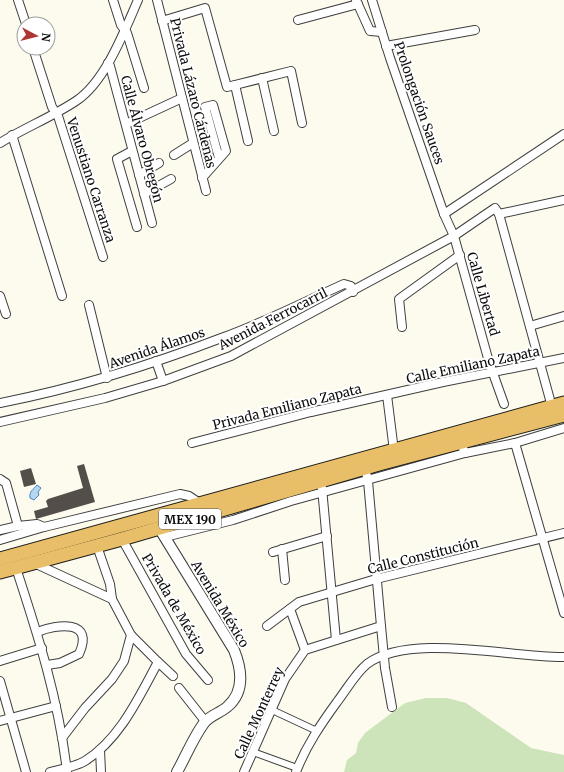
<svg xmlns="http://www.w3.org/2000/svg" width="564" height="772" font-family="Merriweather,serif">
	<style>
		.green { fill: #cde4ba }
		.water { fill: #b7d6f0; stroke: #4586c0 }
		.building { fill: #544e4a }
		.lines { fill: none; stroke-linecap: round; stroke-linejoin: round }
		.pedestrian-casing { stroke: #3f3f3f; stroke-width: 8 }
		.minor-casing { stroke: #3f3f3f; stroke-width: 10 }
		.tertiary-casing { stroke: #3f3f3f; stroke-width: 12 }
		.trunk-casing { stroke: #1d1d1d; stroke-width: 15 }
		.pedestrian { stroke: #fff; stroke-width: 6 }
		.minor { stroke: #fff; stroke-width: 8 }
		.tertiary { stroke: #fff; stroke-width: 10 }
		.trunk { stroke: #e8bf68; stroke-width: 13 }
		.labels { text-anchor: middle; dominant-baseline: central; stroke-width: 4; stroke-linejoin: round; paint-order: stroke }
		.shield { fill: #fff; stroke: #555; stroke-width: 1 }
		.shield-label { font-size: 12px; font-weight: bold; fill: #0c0c0c }
		.street-label { font-size: 13px; fill: #0c0c0c; stroke: #fff }
	</style>
	<rect width="100%" height="100%" fill="#fdfbed"/>
	<polygon class="green" points="426,698 447,698 466,703 531,748 564,755 564,772 344,772 347,760 356,753 358,743 365,733 405,703"/>
	<path class="water" d="M37,485L41,488L38,492L39,495L34,500L30,498C29,491 33,490 37,485Z"/>
	<g class="building">
		<polygon points="84,464 95,502 36,519 34,511 48,507 46,501 48,499 83,488 77,466"/>
		<polygon points="31,468 36,484 24,487 20,471"/>
	</g>
	<g class="lines">
		<defs>
			<g id="pedestrian">
				<polyline points="272,710 317,731"/>
				<polyline points="253,752 297,768"/>
			</g>
			<g id="minor">
				<polyline points="18,0 26,24"/>
				<polyline points="113,0 121,25 127,33 144,88"/>
				<polyline points="157,0 206,191"/>
				<polyline points="356,0 370,31 382,32"/>
				<polyline points="372,0 390,58 444,214 454,236 489,362 504,404"/>
				<polyline points="298,20 358,4"/>
				<polyline points="162,21 205,8 227,87 291,71 302,123"/>
				<polyline points="386,46 475,30"/>
				<polyline points="33,48 52,107 58,116 103,257"/>
				<polyline points="108,63 110,66 152,223"/>
				<polyline points="262,78 274,131"/>
				<polyline points="235,85 248,141"/>
				<polyline points="126,124 182,98"/>
				<polyline points="12,135 62,296"/>
				<path d="M0,143C24,128 52,117 76,101C105,82 124,32 138,0"/>
				<polyline points="132,151 117,159 137,227"/>
				<polyline points="174,155 193,143"/>
				<polyline points="139,175 159,163"/>
				<polyline points="202,178 226,151 213,105 205,107 219,158"/>
				<polyline points="144,194 171,179"/>
				<polyline points="444,214 564,134"/>
				<polyline points="499,214 564,200"/>
				<polyline points="0,296 6,314"/>
				<polyline points="89,305 107,378"/>
				<polyline points="530,326 564,316"/>
				<polyline points="402,327 399,299 460,255"/>
				<polyline points="156,361 163,381"/>
				<polyline points="387,395 394,451"/>
				<path d="M0,403C77,388 151,365 224,337C265,322 304,302 344,284L351,286L353,292"/>
				<polyline points="0,422 105,398 163,381 231,356 454,236 495,208 499,214 552,407"/>
				<polyline points="192,443 311,412 443,382 564,358"/>
				<polyline points="515,443 564,613"/>
				<polyline points="463,448 465,453 515,443 564,428"/>
				<polyline points="365,468 368,481 381,626 385,668 392,707"/>
				<polyline points="0,479 6,483 18,526 37,524 44,527"/>
				<polyline points="322,488 336,640"/>
				<polyline points="0,530 18,526"/>
				<polyline points="165,537 233,520 291,501 465,453"/>
				<polyline points="122,539 186,654 208,680"/>
				<polyline points="0,540 44,527 180,494 189,496 201,504"/>
				<polyline points="97,546 110,584 112,599"/>
				<polyline points="282,549 285,580"/>
				<polyline points="273,552 327,536"/>
				<polyline points="34,563 112,599 131,635 124,661 112,679 85,708 62,738"/>
				<path d="M16,568C38,635 59,701 67,772"/>
				<polyline points="290,609 305,650"/>
				<polyline points="267,626 299,602 376,579 564,533"/>
				<path d="M37,632C57,624 95,619 79,654L60,663L47,665"/>
				<polyline points="0,661 42,648"/>
				<polyline points="158,662 173,676"/>
				<polyline points="0,681 26,772"/>
				<polyline points="179,688 205,721"/>
				<polyline points="0,721 56,706"/>
				<polyline points="100,750 101,772"/>
				<path d="M50,772C61,769 75,767 85,761C120,739 139,697 158,662L131,635"/>
				<polyline points="244,772 285,679 305,650 381,626"/>
				<path d="M296,772C306,746 321,724 337,702C347,689 355,674 367,664C410,632 512,658 564,657"/>
			</g>
			<path id="tertiary" d="M159,528L234,650C242,670 245,692 227,707C220,713 209,716 204,723C193,738 186,756 177,772"/>
			<g id="trunk">
				<polyline points="0,559 564,403"/>
				<polyline points="0,572 122,539 379,464 564,415"/>
			</g>
		</defs>
		<use href="#pedestrian" class="pedestrian-casing"/>
		<use href="#minor" class="minor-casing"/>
		<use href="#tertiary" class="tertiary-casing"/>
		<use href="#trunk" class="trunk-casing"/>
		<use href="#pedestrian" class="pedestrian"/>
		<use href="#minor" class="minor"/>
		<use href="#tertiary" class="tertiary"/>
		<use href="#trunk" class="trunk"/>
	</g>
	<g class="labels">
		<rect class="shield" x="159" y="509" width="62" height="20" rx="3"/>
		<g class="shield-label">
			<text x="190" y="519">MEX 190</text>
		</g>
		<g class="street-label">
			<text transform="translate(193 93) rotate(76)">Privada Lázaro Cárdenas</text>
			<text transform="translate(419 103) rotate(71)">Prolongación Sauces</text>
			<text transform="translate(142 139) rotate(75)">Calle Álvaro Obregón</text>
			<text transform="translate(91 180) rotate(72)">Venustiano Carranza</text>
			<text transform="translate(483 294) rotate(74)">Calle Libertad</text>
			<text transform="translate(273 319) rotate(-27)">Avenida Ferrocarril</text>
			<text transform="translate(157 348) rotate(-19)">Avenida Álamos</text>
			<text transform="translate(473 365) rotate(-12)">Calle Emiliano Zapata</text>
			<text transform="translate(287 407) rotate(-14)">Privada Emiliano Zapata</text>
			<text transform="translate(423 556) rotate(-14)">Calle Constitución</text>
			<text transform="translate(174 604) rotate(60)">Privada de México</text>
			<text transform="translate(220 604) rotate(59)">Avenida México</text>
			<text transform="translate(259 713) rotate(-65)">Calle Monterrey</text>
		</g>
	</g>
	<g transform="translate(36 36) rotate(97)"><circle r="19" fill="#ffffff" stroke="#9e9e9e"/>
	<path d="M0-3L7 15L0 10L-7 15Z" fill="#af3532"/>
	<text y="-6" font-size="11" font-weight="bold" text-anchor="middle" fill="#0c0c0c">N</text>
	</g>
</svg>
